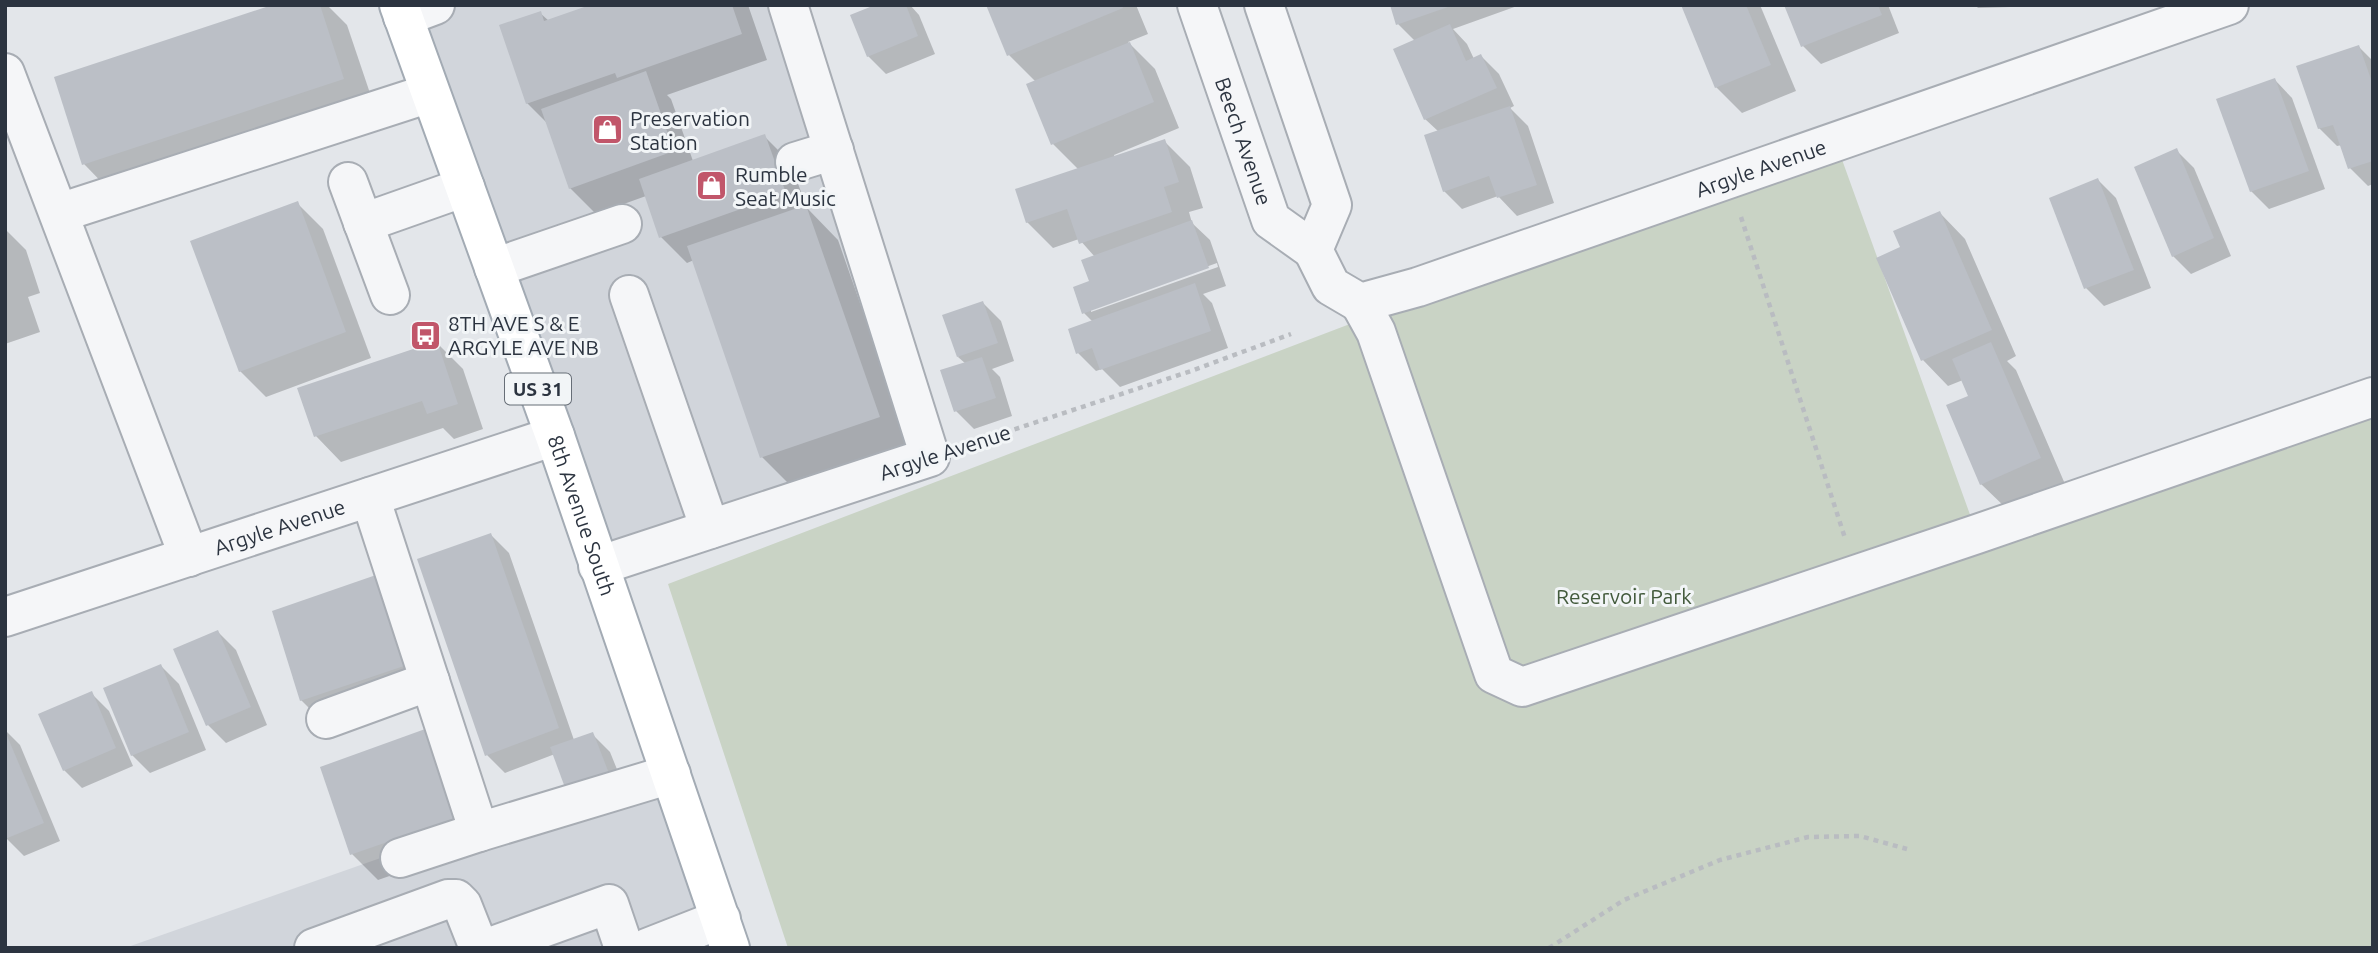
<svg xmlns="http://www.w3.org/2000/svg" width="2378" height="953" font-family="Ubuntu,sans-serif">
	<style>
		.built { fill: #d1d5db }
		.green { fill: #c9d3c5 }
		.shadow { fill: #0003; fill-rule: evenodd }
		.building { fill: #bbbfc6 }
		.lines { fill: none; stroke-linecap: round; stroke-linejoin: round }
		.minor-casing { stroke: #a8adb4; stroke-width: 42 }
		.major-casing { stroke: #a3abb4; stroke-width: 42 }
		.path { stroke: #b9bcc1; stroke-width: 4.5; stroke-dasharray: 5 5; stroke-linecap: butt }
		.minor { stroke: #f5f6f8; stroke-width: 38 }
		.major { stroke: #fff; stroke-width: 38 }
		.labels { text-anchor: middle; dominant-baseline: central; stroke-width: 6; stroke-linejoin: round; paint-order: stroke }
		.shield { fill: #f2f5f7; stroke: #676e77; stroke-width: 2 }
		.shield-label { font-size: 19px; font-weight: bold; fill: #2c3440 }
		.poi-label { font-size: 21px; fill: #2c3440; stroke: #f2f5f7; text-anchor: start }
		.street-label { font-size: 21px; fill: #2c3440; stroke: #f2f5f7 }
		.park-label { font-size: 21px; fill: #425a3b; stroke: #f2f5f7 }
	</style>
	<rect width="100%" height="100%" fill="#e3e6ea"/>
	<g class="built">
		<polygon points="399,5 788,5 930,457 598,566"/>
		<polygon points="666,759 728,948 125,948 514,811"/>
	</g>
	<polygon class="green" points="1836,143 1977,534 2373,397 2373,948 788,948 668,584 1730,179"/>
	<g class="shadow">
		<polygon points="278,5 327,5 347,25 376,111 116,197 84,164 56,78"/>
		<polygon points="595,5 599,9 609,5 748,5 767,60 667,95 671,99 693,161 764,136 790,162 807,208 838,240 911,449 794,489 762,457 694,260 687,263 661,237 646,196 596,214 570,188 547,123 527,103 540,13 549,21"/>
		<polygon points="880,5 910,5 919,15 935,54 886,74 868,56"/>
		<path d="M988,5H1136L1148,34L1128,42L1155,69L1179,128L1114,155L1115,158L1164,141L1190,167L1203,208L1189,212L1192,223L1210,240L1226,286L1203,294L1212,303L1228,348L1120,387L1102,369L1096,371L1078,353L1093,322L1084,313L1095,257L1079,239L1053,248L1027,222L1079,170L1053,144L1036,82L1009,55ZM1217,263L1218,267L1091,312V308Z"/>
		<polygon points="1392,5 1520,5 1453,29 1467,44 1474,59 1481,56 1499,74 1514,106 1510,108 1528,126 1554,203 1517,216 1498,196 1462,209 1444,191 1439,132 1425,119 1415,41 1398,24"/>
		<polygon points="1683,5 1760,5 1796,91 1742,113 1716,87"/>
		<polygon points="1786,5 1888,5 1899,33 1821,64 1803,46"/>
		<polygon points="1975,5 2046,5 2046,6 1978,8"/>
		<polygon points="2359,47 2373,61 2373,184 2368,186 2350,168 2342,145 2337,146 2319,128"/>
		<polygon points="2275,80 2292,98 2325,189 2269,209 2251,191"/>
		<polygon points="2176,150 2194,168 2231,256 2191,274 2173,256"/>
		<polygon points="2098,180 2116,198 2151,288 2104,306 2086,288 2051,199"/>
		<polygon points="297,203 323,229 371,358 266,397 240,371"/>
		<polygon points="1940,213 1965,239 2016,356 2007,361 2016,370 2065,484 2007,509 1981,484 1970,397 1963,380 1948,386 1923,360 1903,248"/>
		<polygon points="5,229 26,250 40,293 28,297 40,332 5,344"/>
		<polygon points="983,303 1001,321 1014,361 992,369 1000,377 1012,416 974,429 956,411 966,364 958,357"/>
		<polygon points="437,343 463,369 483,429 454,439 443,428 341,462 316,436"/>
		<polygon points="491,535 509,553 574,740 592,734 610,752 627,794 555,754 505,773 487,755 419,560"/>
		<polygon points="401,603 429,692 327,726 301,700"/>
		<polygon points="218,632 236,650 267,725 226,743 208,725"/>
		<polygon points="161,666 179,684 206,750 150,773 132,755"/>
		<polygon points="91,693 109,711 133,766 82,788 64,770 40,715"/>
		<polygon points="5,730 20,745 60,841 24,856 5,837"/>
		<polygon points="428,730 484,843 378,880 352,854 322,768"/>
	</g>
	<g class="building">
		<polygon points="272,5 320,5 344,79 82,165 54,77"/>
		<polygon points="590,5 598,7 604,5 732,5 742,34 617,78 615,73 526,104 499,25 541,11 544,21"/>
		<polygon points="875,5 906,5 918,36 867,57 850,15"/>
		<polygon points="986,5 1122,5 1123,8 1007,56"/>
		<polygon points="1390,5 1451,5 1451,6 1396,25"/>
		<polygon points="1681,5 1746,5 1771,65 1715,88"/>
		<polygon points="1784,5 1878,5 1882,15 1801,47"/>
		<polygon points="1450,24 1466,61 1481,54 1497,88 1424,120 1393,49"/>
		<polygon points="1130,42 1154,102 1051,145 1026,84"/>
		<polygon points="2359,45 2373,85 2373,161 2348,169 2333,125 2318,129 2296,66"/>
		<polygon points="646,71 674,151 569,189 541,109"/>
		<polygon points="2275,78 2309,171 2250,192 2216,99"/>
		<polygon points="1510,106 1537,185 1497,198 1489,176 1443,192 1424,135"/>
		<polygon points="765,134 786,193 659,238 639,179"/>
		<polygon points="1165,139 1179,182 1164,187 1172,212 1079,244 1067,209 1026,223 1015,189"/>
		<polygon points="2177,148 2214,238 2172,257 2134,167"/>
		<polygon points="2098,178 2134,270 2084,289 2049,198"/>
		<polygon points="298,201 346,332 239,372 190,241"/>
		<polygon points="806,205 880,417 760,458 687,246"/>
		<polygon points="1940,211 1992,330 1921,361 1876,258 1900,247 1893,231"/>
		<polygon points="1192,220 1209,268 1082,314 1073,287 1089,281 1081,260"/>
		<polygon points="1195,283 1211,331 1100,370 1092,348 1076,354 1068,329"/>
		<polygon points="983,301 998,343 957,357 942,315"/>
		<polygon points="437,341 458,404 427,414 422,401 314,437 297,388"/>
		<polygon points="1991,342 2041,458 1980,485 1946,405 1968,396 1952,359"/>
		<polygon points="982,357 996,398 954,412 940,370"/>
		<polygon points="491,533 559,728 485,756 417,559"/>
		<polygon points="376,575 404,666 300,701 272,611"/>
		<polygon points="218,630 251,707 206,726 173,649"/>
		<polygon points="161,664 189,732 131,756 103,688"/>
		<polygon points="92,691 116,748 63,771 38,714"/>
		<polygon points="428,728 459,817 350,855 320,767"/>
		<polygon points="5,731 44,823 5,839"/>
		<polygon points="593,732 610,776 567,793 550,747"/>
	</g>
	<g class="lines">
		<defs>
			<g id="minor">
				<path id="s1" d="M1197,5L1271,220L1313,250L1332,205L1264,5"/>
				<polyline points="403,17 435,5"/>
				<polyline points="5,73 189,557"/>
				<polyline points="795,162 834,150"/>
				<polyline points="348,182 390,295"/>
				<polyline points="59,213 430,93"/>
				<polyline points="363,223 465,187"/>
				<path id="s2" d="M1313,250L1331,286L1360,303L1418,287L2229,5"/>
				<polyline points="494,268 622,224"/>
				<polyline points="629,295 710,529"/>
				<polyline points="1360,303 1376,332 1494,674 1522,687 1977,534 2373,397"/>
				<polyline points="370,497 479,832 671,774"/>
				<polyline points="598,566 930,457 788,5"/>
				<path id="s3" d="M5,617L555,436"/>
				<polyline points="326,719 430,681"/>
				<polyline points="400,858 479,832"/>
				<polyline points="314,948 448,899 456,899 462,905 479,948"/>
				<polyline points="487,948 609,904 624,948"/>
				<polyline points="647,948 721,919"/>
			</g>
			<g id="major">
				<path id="s4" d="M399,5L555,436L730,948"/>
			</g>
		</defs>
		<use href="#minor" class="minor-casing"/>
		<use href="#major" class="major-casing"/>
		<g class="path">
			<polyline points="1741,217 1845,538"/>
			<polyline points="967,445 1191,371 1291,334"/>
			<polyline points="1549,948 1624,900 1720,860 1808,837 1860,836 1907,849"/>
		</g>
		<use href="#minor" class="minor"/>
		<use href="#major" class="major"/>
	</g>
	<defs>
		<symbol id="shop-square" viewBox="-11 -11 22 22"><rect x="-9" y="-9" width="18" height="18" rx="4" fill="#c1566a" stroke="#f2f5f7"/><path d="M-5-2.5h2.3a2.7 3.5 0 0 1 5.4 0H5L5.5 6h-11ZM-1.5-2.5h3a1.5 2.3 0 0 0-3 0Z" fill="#fff"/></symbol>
		<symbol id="bus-square" viewBox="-11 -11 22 22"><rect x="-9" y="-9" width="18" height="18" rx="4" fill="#c1566a" stroke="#f2f5f7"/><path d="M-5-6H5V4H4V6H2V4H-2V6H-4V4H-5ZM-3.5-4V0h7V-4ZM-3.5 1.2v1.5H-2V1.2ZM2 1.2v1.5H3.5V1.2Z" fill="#fff"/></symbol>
	</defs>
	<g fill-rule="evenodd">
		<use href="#shop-square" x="590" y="112" width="35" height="35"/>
		<use href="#shop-square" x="694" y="168" width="35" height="35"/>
		<use href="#bus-square" x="408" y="318" width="35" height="35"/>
	</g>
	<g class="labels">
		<rect class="shield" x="505" y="373.5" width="66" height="31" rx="5"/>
		<g class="shield-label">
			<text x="538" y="389">US 31</text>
		</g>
		<g class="poi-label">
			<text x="630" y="118">Preservation<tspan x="630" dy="24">Station</tspan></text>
			<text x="735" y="174">Rumble<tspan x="735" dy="24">Seat Music</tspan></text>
			<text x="448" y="323">8TH AVE S &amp; E<tspan x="448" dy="24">ARGYLE AVE NB</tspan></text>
		</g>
		<g class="street-label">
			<text stroke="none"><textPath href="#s1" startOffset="144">Beech Avenue</textPath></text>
			<text stroke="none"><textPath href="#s2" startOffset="497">Argyle Avenue</textPath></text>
			<text transform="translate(945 452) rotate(-18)">Argyle Avenue</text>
			<text stroke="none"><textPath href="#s4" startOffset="542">8th Avenue South</textPath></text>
			<text stroke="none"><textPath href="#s3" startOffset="289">Argyle Avenue</textPath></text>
		</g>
		<g class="park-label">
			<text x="1624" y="596">Reservoir Park</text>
		</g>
	</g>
	<rect width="2378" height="953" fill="none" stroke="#2c3440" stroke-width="14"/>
</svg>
